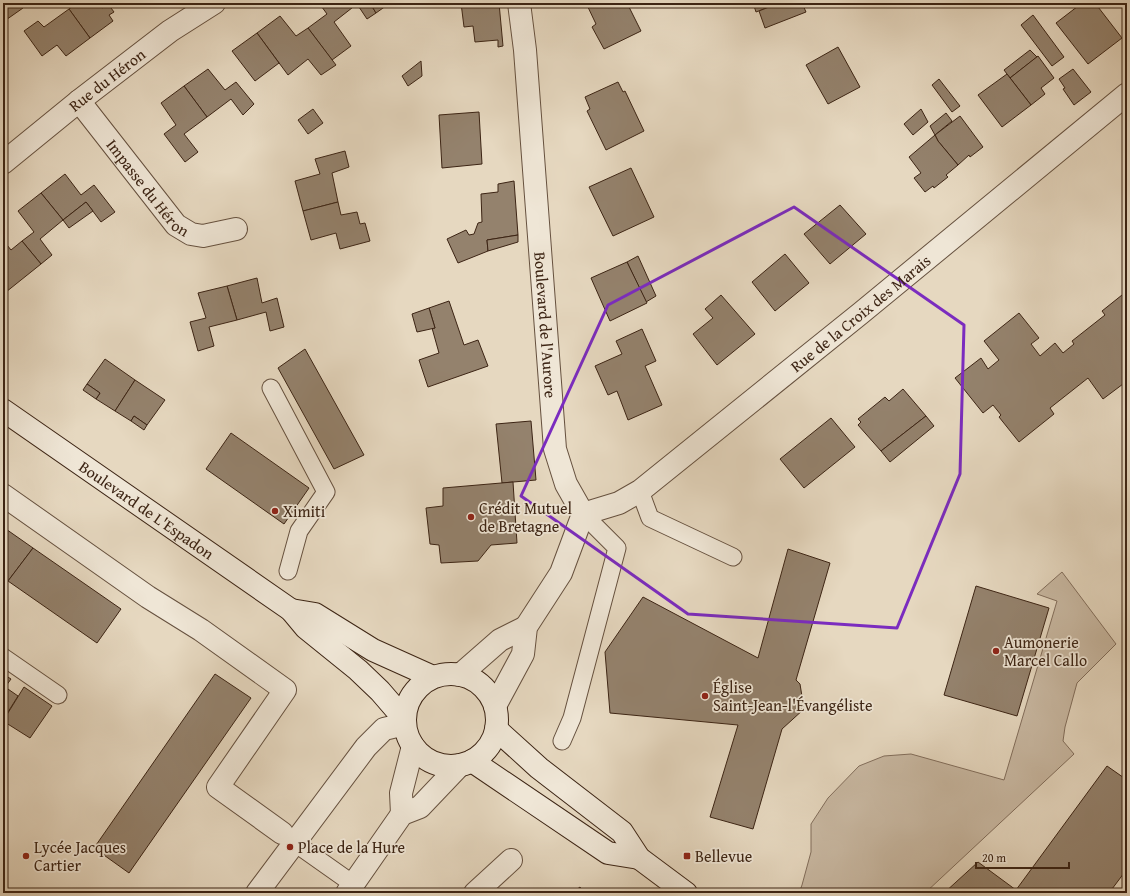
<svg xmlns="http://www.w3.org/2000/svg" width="1130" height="896" font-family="'Gentium Book Plus',serif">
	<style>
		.green { fill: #c9b9a3; stroke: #826e5c }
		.building { fill: #94826d; stroke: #3c2414 }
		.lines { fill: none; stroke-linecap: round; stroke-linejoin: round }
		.lane-casing { stroke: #66513f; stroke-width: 19 }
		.street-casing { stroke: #66513f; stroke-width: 24 }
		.secondary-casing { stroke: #3c2414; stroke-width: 24 }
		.lane { stroke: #efe6d6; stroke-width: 17 }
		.street { stroke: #efe6d6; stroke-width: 22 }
		.secondary { stroke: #efe6d6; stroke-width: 22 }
		.marked { fill: none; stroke: #7b2cbf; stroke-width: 3; stroke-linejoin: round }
		.poi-dot { fill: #8f2418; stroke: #efe6d6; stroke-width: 1.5 }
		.labels { text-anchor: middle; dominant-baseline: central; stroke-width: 3.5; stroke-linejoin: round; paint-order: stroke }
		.street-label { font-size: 16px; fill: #3c2414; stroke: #efe6d6 }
		.poi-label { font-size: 16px; fill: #3c2414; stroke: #efe6d6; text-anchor: start }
	</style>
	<rect width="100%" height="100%" fill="#e6d8c0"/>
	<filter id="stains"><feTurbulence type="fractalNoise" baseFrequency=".005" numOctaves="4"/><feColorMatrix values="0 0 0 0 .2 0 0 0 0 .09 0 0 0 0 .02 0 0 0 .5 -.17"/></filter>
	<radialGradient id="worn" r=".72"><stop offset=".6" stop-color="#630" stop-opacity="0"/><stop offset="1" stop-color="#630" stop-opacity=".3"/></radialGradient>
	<polygon class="green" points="1062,572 1116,644 1077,683 1065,727 1063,741 1074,754 925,893 799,893 802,885 811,852 811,824 828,798 859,766 884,756 911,754 1004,780 1057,601 1037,594"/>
	<g class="building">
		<polygon points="3,3 20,3 23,8 3,22"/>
		<polygon points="77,3 98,3 102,8 108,4 114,12 109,15 113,21 90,38 69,9"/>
		<polygon points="319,3 356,3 357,4 334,22 351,46 332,60 308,28 327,14"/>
		<polygon points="358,3 370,3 376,13 367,19 357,4"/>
		<polygon points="370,3 390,3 376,13"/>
		<polygon points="461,3 499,3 503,46 498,47 498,40 475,42 473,26 464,27"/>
		<polygon points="586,3 627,3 641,31 604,49 592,27 596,24"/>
		<polygon points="753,3 779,3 756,12"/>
		<polygon points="779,3 802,3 806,12 765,28 759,11"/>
		<polygon points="1082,3 1095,3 1122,38 1088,64 1056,23"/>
		<polygon points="69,9 90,38 66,56 57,45 42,56 24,31 38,21 44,27"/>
		<polygon points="1033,15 1064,57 1052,66 1021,25"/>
		<polygon points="280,16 296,36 308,28 336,65 321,75 308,59 288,75 257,33"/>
		<polygon points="257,33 279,63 255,81 232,51"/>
		<polygon points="838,47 860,87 828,104 806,65"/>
		<polygon points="1030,50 1037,57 1010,78 1004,70"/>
		<polygon points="1038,56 1054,78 1041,88 1045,94 1031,105 1010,78"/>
		<polygon points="421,61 422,76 408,86 402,76"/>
		<polygon points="208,69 225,90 236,82 254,104 243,115 231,99 207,117 184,86"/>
		<polygon points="1073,69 1091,92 1074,105 1063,89 1065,88 1059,79"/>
		<polygon points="1007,74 1031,105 1002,127 978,95"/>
		<polygon points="939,79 960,106 952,112 932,85"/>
		<polygon points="618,82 623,92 625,91 644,131 606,150 587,111 590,109 585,97"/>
		<polygon points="184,86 207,117 184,134 198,152 185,162 164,134 176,125 161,103"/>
		<polygon points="313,109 323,123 308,134 298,120"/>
		<polygon points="921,109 928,122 913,135 904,124"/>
		<polygon points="479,112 482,164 442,168 439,115"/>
		<polygon points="946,113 952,121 935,135 930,126"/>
		<polygon points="960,116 983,147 970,157 969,155 958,165 938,141 935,135"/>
		<polygon points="935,135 938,141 958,165 946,175 948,177 934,188 933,186 925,192 914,178 921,173 909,157"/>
		<polygon points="345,151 349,167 332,173 338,202 303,211 295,181 320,174 315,159"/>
		<polygon points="631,168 654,217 613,236 589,187"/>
		<polygon points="65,174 81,195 94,185 115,212 101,222 86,202 63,220 41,193"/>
		<polygon points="514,181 518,235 487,240 488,251 458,263 447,239 466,230 469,235 474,234 478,223 482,222 481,194 498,192 498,184"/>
		<polygon points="41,193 63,220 40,239 52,255 41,264 22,241 34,232 18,211"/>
		<polygon points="86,202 93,211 69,228 63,220"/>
		<polygon points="338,202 341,215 357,212 360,224 365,223 370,241 340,249 336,233 311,240 303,211"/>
		<polygon points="840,205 866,234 830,264 804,234"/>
		<polygon points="518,235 518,242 488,251 487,240"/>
		<polygon points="3,240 11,250 22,241 41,264 6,292 3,288"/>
		<polygon points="785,254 809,283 775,311 752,282"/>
		<polygon points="638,256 656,296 646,302 627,262"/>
		<polygon points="627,262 647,303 610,321 591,278"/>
		<polygon points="257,278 262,303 277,298 284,327 270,331 266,312 237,320 227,286"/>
		<polygon points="227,286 237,320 209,327 214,346 198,351 190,322 206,318 198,293"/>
		<polygon points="1127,291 1127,381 1103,399 1088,378 1050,408 1054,414 1019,442 999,417 1001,415 993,405 983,413 955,378 981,358 988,369 999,360 984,341 1019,313 1039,338 1031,344 1040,356 1055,343 1063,353 1074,344 1072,341 1105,315 1102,311"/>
		<polygon points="721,295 755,334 717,365 693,334 713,318 705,309"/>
		<polygon points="449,301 464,345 478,340 488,366 428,387 419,360 439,353 432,328 435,328 429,308"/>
		<polygon points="429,308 435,328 417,332 412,314"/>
		<polygon points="642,329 656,361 645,366 662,405 628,420 617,391 608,395 595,366 622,354 616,341"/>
		<polygon points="305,349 364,455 334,469 278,368"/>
		<polygon points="105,359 135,380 115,411 96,399 100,393 87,384"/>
		<polygon points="135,380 165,400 147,425 134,416 131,421 115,411"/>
		<polygon points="87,384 100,393 96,399 83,390"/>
		<polygon points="903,389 926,416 881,451 858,425 861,422 858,419 885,397 889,401"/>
		<polygon points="134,416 147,425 144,430 131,421"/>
		<polygon points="926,416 934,426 890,462 881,451"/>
		<polygon points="831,418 855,447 804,488 780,459"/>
		<polygon points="531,421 536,480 502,483 496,424"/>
		<polygon points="231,433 309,488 284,524 206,469"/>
		<polygon points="513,482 517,543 491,545 478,561 441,563 439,545 430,544 426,508 443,506 443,488"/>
		<polygon points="3,527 33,548 8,581 3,578"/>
		<polygon points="33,548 121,609 97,643 8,581"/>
		<polygon points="788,549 830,563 796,680 800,684 804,709 782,729 753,829 710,817 738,725 610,713 605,652 643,597 758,658"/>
		<polygon points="976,586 1049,608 1017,716 944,695"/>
		<polygon points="3,674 11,679 3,690"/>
		<polygon points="215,674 251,698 129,873 94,848"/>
		<polygon points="5,687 18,696 3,720 3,690"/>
		<polygon points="24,687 52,706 30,738 3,721"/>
		<polygon points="1107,766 1127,780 1127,869 1109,893 944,893 978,862 1016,890"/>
		<polygon points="580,887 584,893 572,893"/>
	</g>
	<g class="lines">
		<defs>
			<g id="lane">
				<polyline points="271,388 326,492 299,531 288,571"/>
				<polyline points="640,491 650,518 733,557"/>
				<polyline points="3,657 58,695"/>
				<polyline points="562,741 572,718 617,548 583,514"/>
				<polyline points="285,836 353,884"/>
			</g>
			<g id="street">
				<path id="s1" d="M519,3L525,50L555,449L566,484L583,514"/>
				<path id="s2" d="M79,101L176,225L191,234L203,236L236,229"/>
				<path id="s3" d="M3,163L79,101L170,31L214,3"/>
				<polyline points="3,495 148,597 201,630 285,690 218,787 282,833"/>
				<path id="s4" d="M583,514L619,503L640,491L861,313L1127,94"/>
				<polyline points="460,675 500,640 526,627"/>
				<polyline points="495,706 523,654 526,627 561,573 583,514"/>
				<polyline points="402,814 401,793 413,746"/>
				<polyline points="257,893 366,747 384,729 405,724"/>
				<polyline points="347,893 402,814 420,807 460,765"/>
				<polyline points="475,893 511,860"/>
			</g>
			<g id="secondary">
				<path id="s5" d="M3,410L291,610L306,628L358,670L380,691L405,720"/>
				<polyline points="291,610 315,614 373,650 433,677"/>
				<circle cx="451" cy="720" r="46"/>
				<polyline points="496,729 539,768 622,832 639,858 686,893"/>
				<polyline points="472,761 608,853 639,858"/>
			</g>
		</defs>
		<use href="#lane" class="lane-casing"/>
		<use href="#street" class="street-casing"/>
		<use href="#secondary" class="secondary-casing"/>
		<use href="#lane" class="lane"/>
		<use href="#street" class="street"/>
		<use href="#secondary" class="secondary"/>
	</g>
	<path class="marked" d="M794,207L964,325L960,474L897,628L688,614L521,496L608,305Z"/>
	<g class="poi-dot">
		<circle cx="275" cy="511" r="4"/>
		<circle cx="471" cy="517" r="4"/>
		<circle cx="996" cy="651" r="4"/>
		<circle cx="705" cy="696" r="4"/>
		<circle cx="290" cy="847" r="4"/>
		<circle cx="26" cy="856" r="4"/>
		<rect x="683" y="852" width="8" height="8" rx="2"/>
	</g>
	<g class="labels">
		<g class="street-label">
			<text stroke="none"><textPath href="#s3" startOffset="133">Rue du Héron</textPath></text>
			<text stroke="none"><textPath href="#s2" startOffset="111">Impasse du Héron</textPath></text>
			<text stroke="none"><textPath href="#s4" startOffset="345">Rue de la Croix des Marais</textPath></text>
			<text stroke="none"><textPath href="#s1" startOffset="323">Boulevard de l'Aurore</textPath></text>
			<text stroke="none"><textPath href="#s5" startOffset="175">Boulevard de L'Espadon</textPath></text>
		</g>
		<g class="poi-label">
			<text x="479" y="508">Crédit Mutuel<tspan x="479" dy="18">de Bretagne</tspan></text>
			<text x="283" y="511">Ximiti</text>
			<text x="1004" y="642">Aumonerie<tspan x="1004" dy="18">Marcel Callo</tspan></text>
			<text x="713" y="687">Église<tspan x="713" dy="18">Saint-Jean-l'Évangéliste</tspan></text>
			<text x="34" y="847">Lycée Jacques<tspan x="34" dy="18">Cartier</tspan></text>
			<text x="298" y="847">Place de la Hure</text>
			<text x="695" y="856">Bellevue</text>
		</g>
	</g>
	<rect width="1130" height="896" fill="none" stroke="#e6d8c0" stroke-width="16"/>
	<rect x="4" y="4" width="1122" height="888" fill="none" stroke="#3c2414" stroke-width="2"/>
	<rect x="8" y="8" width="1114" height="880" fill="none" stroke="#3c2414"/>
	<path d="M976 862v6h93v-6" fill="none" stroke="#3c2414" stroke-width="2"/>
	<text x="982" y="862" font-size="12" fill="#3c2414" stroke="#efe6d6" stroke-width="3" paint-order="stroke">20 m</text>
	<rect width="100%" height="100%" filter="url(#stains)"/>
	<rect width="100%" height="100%" fill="url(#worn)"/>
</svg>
